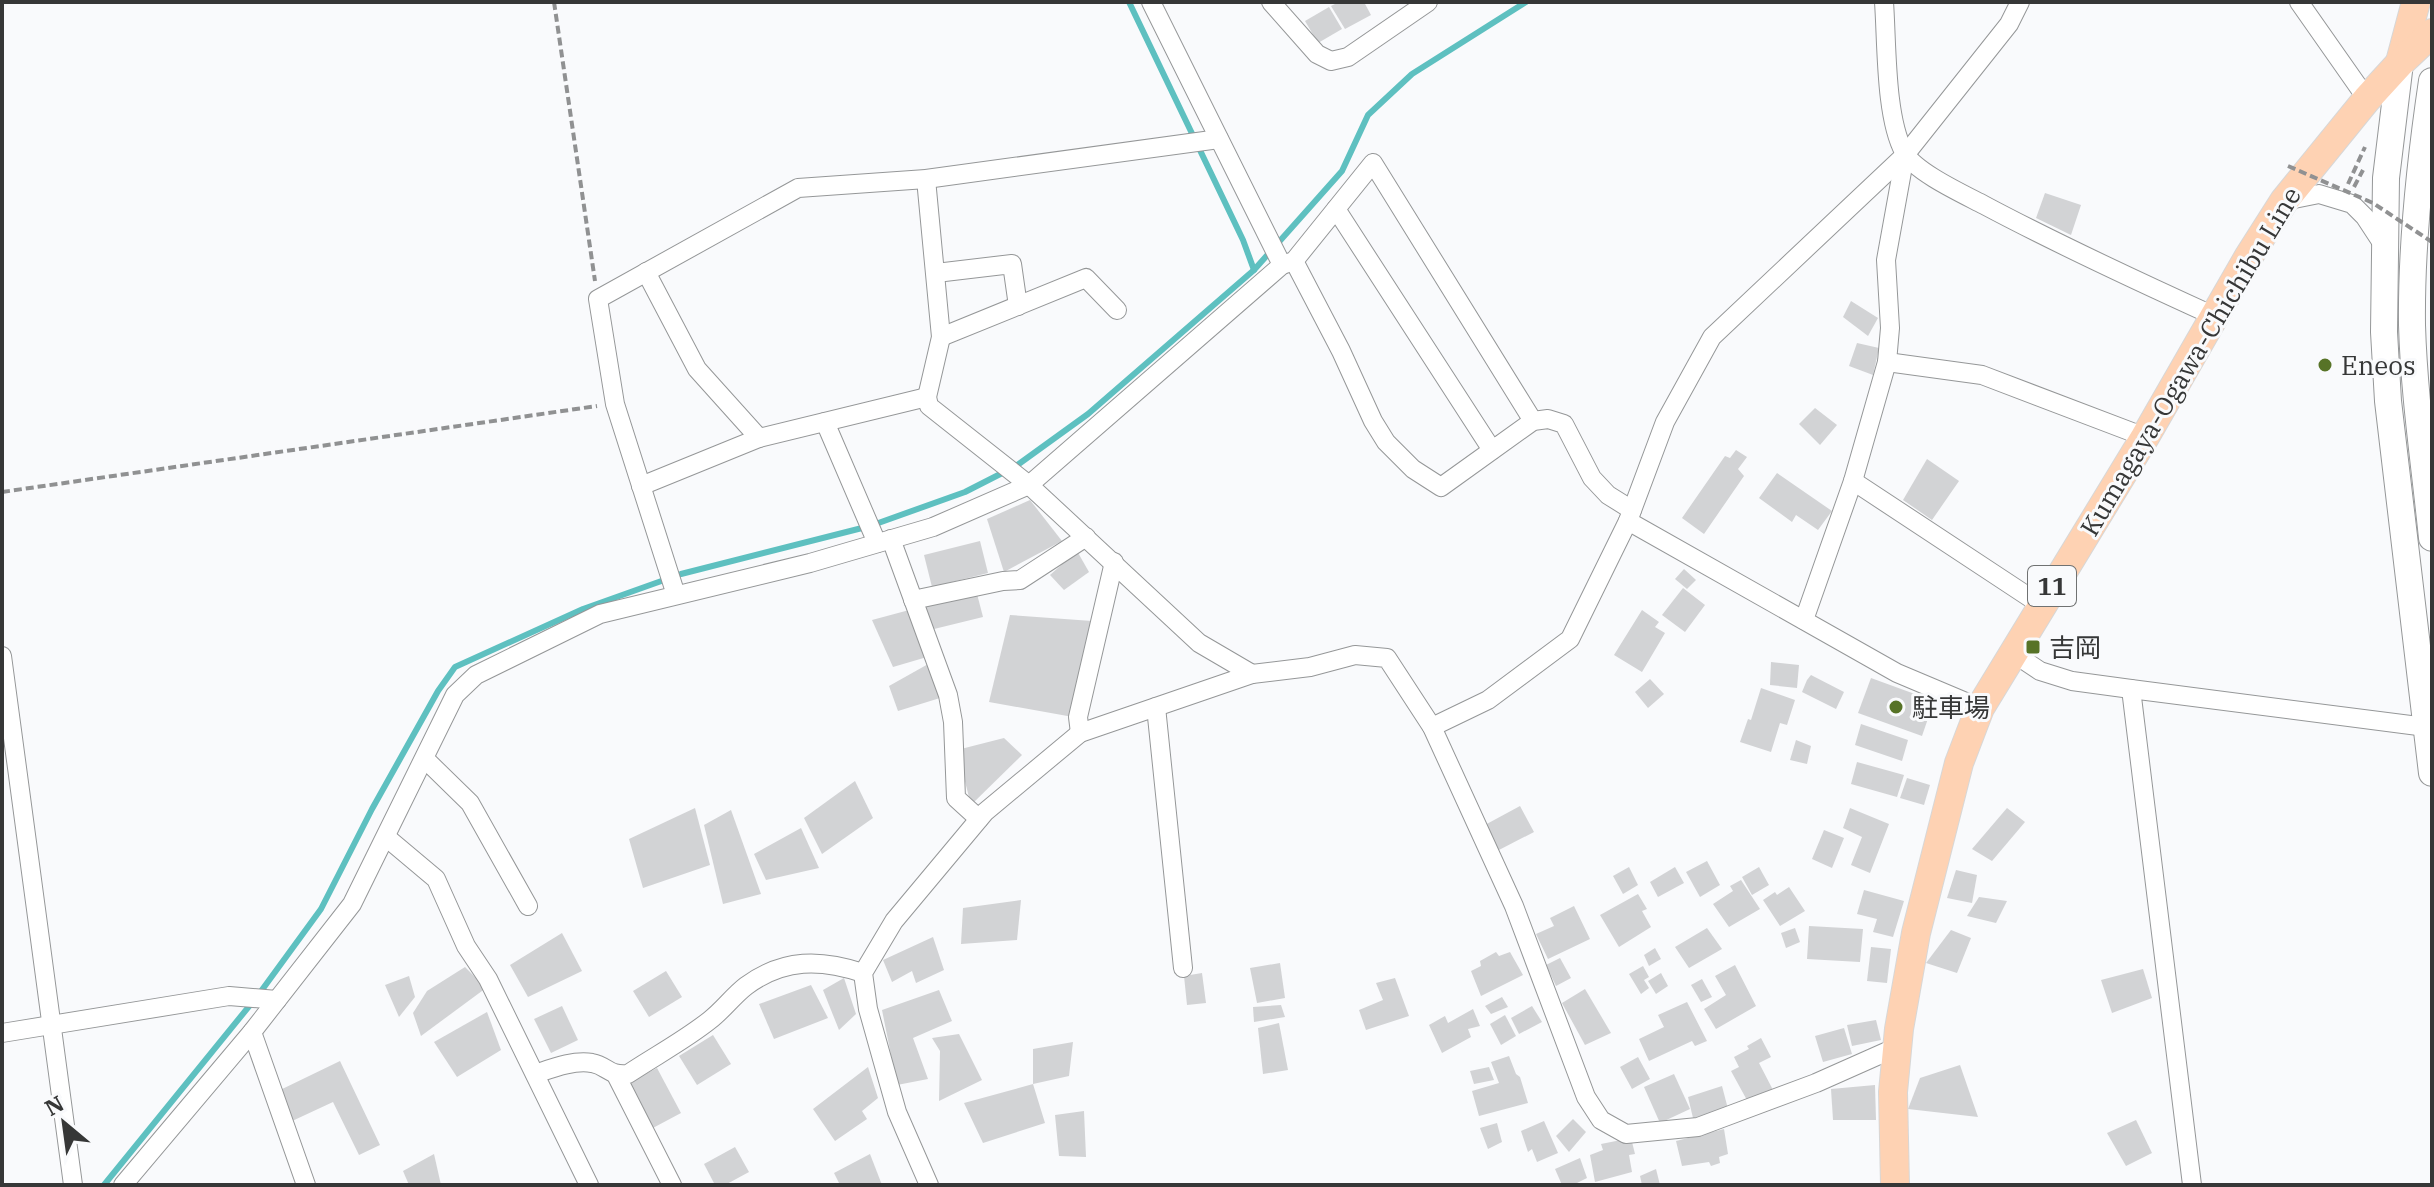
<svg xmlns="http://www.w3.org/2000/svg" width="2434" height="1187" font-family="'IBM Plex Serif','Noto Sans JP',serif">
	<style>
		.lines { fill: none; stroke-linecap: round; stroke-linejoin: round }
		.stream { stroke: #5ec0c0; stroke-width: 6 }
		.building { fill: #d2d3d5 }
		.street-casing { stroke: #959798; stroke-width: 20 }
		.secondary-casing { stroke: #959798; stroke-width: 28 }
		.primary-casing { stroke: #d7d7d7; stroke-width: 30 }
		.path { stroke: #909192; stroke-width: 4; stroke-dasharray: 8 4; stroke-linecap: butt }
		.street { stroke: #fff; stroke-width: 18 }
		.secondary { stroke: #fff; stroke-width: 26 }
		.primary { stroke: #fed2b3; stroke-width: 28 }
		.path-bridge { stroke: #909192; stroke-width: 4; stroke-dasharray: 8 4; stroke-linecap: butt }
		.poi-dot { fill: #577327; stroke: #f9fafc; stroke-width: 3 }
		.labels { text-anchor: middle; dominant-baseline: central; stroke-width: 6; stroke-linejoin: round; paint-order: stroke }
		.shield { fill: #f9fafc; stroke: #707272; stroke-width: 2 }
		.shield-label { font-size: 24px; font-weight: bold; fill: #363737 }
		.street-label { font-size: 26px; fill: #363737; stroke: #f9fafc }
		.poi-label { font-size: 26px; fill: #363737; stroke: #f9fafc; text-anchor: start }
	</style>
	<rect width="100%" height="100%" fill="#f9fafc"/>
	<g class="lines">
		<g class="stream">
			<polyline points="1129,2 1243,240 1254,270"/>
			<polyline points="104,1185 259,994 321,909 372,809 438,691 455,667 583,609 681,574 870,526 965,492 1016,466 1088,414 1254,270 1342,171 1368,115 1412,74 1526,2"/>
		</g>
	</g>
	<g class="building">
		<polygon points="1339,2 1364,2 1371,15 1345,29 1331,6"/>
		<polygon points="1329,7 1342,29 1318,43 1305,21"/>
		<polygon points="2045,193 2081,205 2071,235 2036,218"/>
		<polygon points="1851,301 1878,318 1868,336 1843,317"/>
		<polygon points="1857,343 1879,348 1873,375 1849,366"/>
		<polygon points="1815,408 1837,425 1820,445 1799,424"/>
		<polygon points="1736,450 1747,457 1738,469 1744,476 1704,534 1682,518 1725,456 1730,458"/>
		<polygon points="1927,459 1959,481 1932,520 1903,500"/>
		<polygon points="1777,473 1832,511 1818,530 1796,515 1792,522 1759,498"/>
		<polygon points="1030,500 1062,541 1004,572 987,519"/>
		<polygon points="980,541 988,573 932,587 924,555"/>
		<polygon points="1077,551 1089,572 1064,590 1050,575"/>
		<polygon points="1684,569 1696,580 1687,589 1675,579"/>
		<polygon points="1683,588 1705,605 1685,632 1662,615"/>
		<polygon points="976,590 983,617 930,630 923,603"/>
		<polygon points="913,609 927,657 893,667 872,620"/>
		<polygon points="1642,610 1659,622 1655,627 1665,633 1642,672 1614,655"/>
		<polygon points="1010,615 1092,621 1073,717 989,702"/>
		<polygon points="1771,662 1799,665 1797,688 1770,685"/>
		<polygon points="930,663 940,698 898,711 889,686"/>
		<polygon points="1811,675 1844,692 1836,709 1802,692 1807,680"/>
		<polygon points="1871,678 1934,701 1922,736 1858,713"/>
		<polygon points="1650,679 1664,694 1648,708 1635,692"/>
		<polygon points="1761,688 1795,700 1787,725 1780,723 1771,752 1740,742 1748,719 1751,720"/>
		<polygon points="1861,724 1908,740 1902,761 1855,745"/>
		<polygon points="1004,738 1022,755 971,805 957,750"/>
		<polygon points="1796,740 1811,746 1807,764 1790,760"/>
		<polygon points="1857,762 1904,775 1897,797 1851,784"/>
		<polygon points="1907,778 1930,785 1924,805 1900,798"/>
		<polygon points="855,781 873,818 822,854 804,818"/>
		<polygon points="1520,806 1534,832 1497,851 1483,826"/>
		<polygon points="695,808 710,865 643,888 629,839"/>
		<polygon points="1850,808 1889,824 1870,873 1851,865 1862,837 1843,828"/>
		<polygon points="2007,808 2025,822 1992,861 1972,849"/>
		<polygon points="731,810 761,894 723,904 704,825"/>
		<polygon points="801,828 819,868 766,880 754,854"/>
		<polygon points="1824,830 1844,838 1832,868 1812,859"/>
		<polygon points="1707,861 1720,885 1700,897 1686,872"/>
		<polygon points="1629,867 1638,885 1623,894 1613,876"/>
		<polygon points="1675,867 1684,883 1658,897 1650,882"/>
		<polygon points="1759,867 1769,885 1752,895 1742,877"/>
		<polygon points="1956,870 1977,875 1972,903 1947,898"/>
		<polygon points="1741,880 1760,909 1729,927 1713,904 1733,891 1730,886"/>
		<polygon points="1789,887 1805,911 1780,926 1763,900 1775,892 1777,895"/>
		<polygon points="1864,890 1904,901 1893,937 1873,932 1877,919 1857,914"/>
		<polygon points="1638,894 1647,909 1642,911 1651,927 1619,947 1600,915"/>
		<polygon points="1979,897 2007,901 1996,923 1967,916"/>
		<polygon points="1021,900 1017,940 961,944 963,908"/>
		<polygon points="1574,906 1590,939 1548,959 1536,934 1554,926 1550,918"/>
		<polygon points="1809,926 1863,929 1860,962 1807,959"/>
		<polygon points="1707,928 1722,949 1689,968 1675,947"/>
		<polygon points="1795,928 1800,942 1786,948 1781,933"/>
		<polygon points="1951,930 1971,938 1957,973 1926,963"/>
		<polygon points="562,933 582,971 528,997 510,965"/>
		<polygon points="933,937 944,970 916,983 912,971 892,982 883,960"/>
		<polygon points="1871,947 1891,949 1887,983 1867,981"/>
		<polygon points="1655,948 1661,959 1649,966 1644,955"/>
		<polygon points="1496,952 1499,956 1510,952 1523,975 1481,996 1471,971 1481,966 1480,961"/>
		<polygon points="1560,958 1571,978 1556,986 1546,965"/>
		<polygon points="1280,963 1285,998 1257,1003 1250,968"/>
		<polygon points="1735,965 1756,1006 1716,1029 1704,1009 1726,995 1715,976"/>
		<polygon points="1643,966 1649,977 1644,980 1649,988 1641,994 1629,974"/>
		<polygon points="465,967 486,988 421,1036 413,1013 427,991"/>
		<polygon points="2143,969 2152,998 2112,1013 2101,980"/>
		<polygon points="666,971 682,997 649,1017 633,991"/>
		<polygon points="1202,973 1206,1003 1187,1005 1184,976"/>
		<polygon points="1661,973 1668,986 1656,994 1648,981"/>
		<polygon points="409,976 415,997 399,1017 385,985"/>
		<polygon points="844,978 856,1014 839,1030 823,990"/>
		<polygon points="1395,978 1409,1016 1366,1030 1359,1010 1383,1000 1376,983"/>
		<polygon points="1702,979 1712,997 1701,1002 1691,985"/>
		<polygon points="811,985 828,1018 774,1039 759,1004"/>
		<polygon points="1585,989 1611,1033 1585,1045 1562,1003"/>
		<polygon points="939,990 952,1021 913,1038 928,1079 897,1085 882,1010"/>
		<polygon points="1502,997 1508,1007 1491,1014 1485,1006"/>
		<polygon points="1687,1002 1707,1041 1695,1046 1692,1041 1649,1061 1639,1039 1664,1027 1658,1015"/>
		<polygon points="1281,1005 1285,1017 1254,1022 1253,1007"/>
		<polygon points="562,1006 578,1040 551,1053 534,1019"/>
		<polygon points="1532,1006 1542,1022 1519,1034 1511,1018"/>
		<polygon points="1473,1009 1480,1026 1468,1029 1471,1037 1442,1053 1429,1025 1445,1016 1448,1023"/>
		<polygon points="487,1012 501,1050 457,1077 434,1042"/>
		<polygon points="1505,1015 1516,1036 1501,1045 1490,1024"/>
		<polygon points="1876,1020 1881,1040 1852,1046 1847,1025"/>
		<polygon points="1279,1023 1288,1070 1263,1074 1258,1028"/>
		<polygon points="1844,1028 1852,1054 1823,1062 1815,1036"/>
		<polygon points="959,1034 982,1080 939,1101 940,1051 932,1038"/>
		<polygon points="713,1035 731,1064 697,1085 679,1056"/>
		<polygon points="1761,1038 1771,1057 1759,1063 1773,1090 1748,1102 1731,1071 1739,1067 1734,1057 1749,1049 1747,1046"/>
		<polygon points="1073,1042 1069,1076 1033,1084 1045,1123 983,1143 964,1103 1033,1084 1033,1049"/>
		<polygon points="1509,1056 1516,1074 1520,1077 1528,1103 1479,1116 1472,1091 1499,1083 1491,1062"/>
		<polygon points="1638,1057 1650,1079 1632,1089 1620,1067"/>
		<polygon points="340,1061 380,1145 359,1155 333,1102 290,1122 276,1092"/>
		<polygon points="1960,1065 1978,1117 1908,1109 1920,1078"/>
		<polygon points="868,1067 878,1098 862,1111 867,1119 835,1141 813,1109"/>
		<polygon points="1489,1067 1494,1080 1474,1084 1470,1071"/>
		<polygon points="657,1068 681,1113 651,1129 626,1084"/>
		<polygon points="1674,1074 1690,1109 1660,1123 1644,1087"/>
		<polygon points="1875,1085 1876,1120 1833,1120 1831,1089"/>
		<polygon points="1722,1086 1728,1109 1693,1118 1688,1097"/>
		<polygon points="1084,1111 1086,1157 1059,1156 1055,1115"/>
		<polygon points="1573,1119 1586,1132 1569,1152 1556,1136"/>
		<polygon points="2136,1120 2152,1153 2126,1166 2107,1133"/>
		<polygon points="1544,1121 1558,1153 1537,1162 1532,1149 1528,1152 1521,1131"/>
		<polygon points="1497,1123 1502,1142 1488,1149 1480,1128"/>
		<polygon points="1724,1129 1728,1154 1719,1157 1720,1163 1711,1166 1709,1162 1682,1166 1676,1141"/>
		<polygon points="1631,1138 1635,1154 1629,1155 1632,1172 1595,1182 1590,1155 1603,1150 1601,1144"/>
		<polygon points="735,1147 749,1172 725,1185 715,1185 704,1164"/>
		<polygon points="434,1154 441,1185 409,1185 403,1171"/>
		<polygon points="870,1154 882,1185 840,1185 834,1173"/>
		<polygon points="1580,1158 1587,1178 1573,1185 1562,1185 1555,1169"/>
		<polygon points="1656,1169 1660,1185 1642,1185 1640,1176"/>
	</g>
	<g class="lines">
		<defs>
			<g id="street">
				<polyline points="1271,2 1317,54 1331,61 1348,57 1428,2"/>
				<path d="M1884,2C1887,43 1885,117 1904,152C1915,172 1963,194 1984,205C2059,245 2137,281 2214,316"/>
				<polyline points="2299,2 2367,99"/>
				<polyline points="926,179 941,337 927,397 929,406 1029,485 1199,643 1252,674"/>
				<polyline points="2284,201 2319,194 2352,204 2365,217 2384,246"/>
				<polyline points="1336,209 1492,450"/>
				<polyline points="1294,261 1341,351 1373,421 1386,442 1413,469 1441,487 1533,421 1548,419 1564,424 1592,478 1608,495 1632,510"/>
				<polyline points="1285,264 1294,261 1373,163 1533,421"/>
				<polyline points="646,272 697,369 759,438 927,397"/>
				<polyline points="936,273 1012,264 1018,306"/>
				<polyline points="941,337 1086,278 1117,310"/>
				<polyline points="1887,362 1982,375 2145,437"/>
				<polyline points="825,422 877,543"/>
				<polyline points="1853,481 2041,605"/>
				<polyline points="641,486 759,438"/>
				<polyline points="1628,521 1897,673 1980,708"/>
				<polyline points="891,539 948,695 953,722 956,798 979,819"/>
				<polyline points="676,595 615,404 598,299 798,188 926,179 1219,139"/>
				<polyline points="913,600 1003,581 1020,580 1086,537"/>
				<polyline points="1804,620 1853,481 1887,362 1890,328 1886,260 1905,155"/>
				<polyline points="2013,653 2040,671 2072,681 2131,689"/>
				<polyline points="2,656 73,1185"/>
				<polyline points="1156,707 1183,968"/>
				<polyline points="1432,727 1488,700 1570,639 1628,521 1665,422 1712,337 1905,155 2009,24 2020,2"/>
				<polyline points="1080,733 1078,717 1114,562"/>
				<polyline points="425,759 470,803 528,906"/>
				<polyline points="386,837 436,879 466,946 488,979 589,1185"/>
				<polyline points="252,1032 306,1185"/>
				<polyline points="2,1033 229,996 277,1000"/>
				<path d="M535,1074C553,1068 573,1060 592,1063C608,1066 608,1076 628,1074C655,1056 685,1040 710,1020C723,1010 733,996 746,986C784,958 821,959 863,973"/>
				<polyline points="616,1075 672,1185"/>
				<polyline points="123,1185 252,1032 352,904 455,695 476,675 600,614 810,563 933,527 1029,485 1282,265 1151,2"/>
				<polyline points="929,1185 897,1112 868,1009 863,973 894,921 985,812 1080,733 1252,674 1310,667 1355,655 1387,658 1432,727 1514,906 1586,1097 1601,1120 1626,1134 1698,1127 1816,1083 1897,1047"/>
				<polyline points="2192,1185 2131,689 2426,727"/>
			</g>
			<g id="secondary">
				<polyline points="2400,63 2386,178 2384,332 2388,401 2432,773"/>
				<path d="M2432,81C2420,162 2411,243 2412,325C2414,396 2425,468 2432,538"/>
			</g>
			<g id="primary">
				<polyline points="2400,62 2416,2"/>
				<polyline points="1895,1185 1893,1092 1899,1029 1916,933 1959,763 1980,708 2145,437 2249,256 2284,201 2367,99 2400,63 2432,33"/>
			</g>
		</defs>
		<use href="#street" class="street-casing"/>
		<use href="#secondary" class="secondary-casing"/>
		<use href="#primary" class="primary-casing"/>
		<g class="path">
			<polyline points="554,2 595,281"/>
			<polyline points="2348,184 2365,147"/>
			<polyline points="2354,187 2363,170"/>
			<polyline points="2,492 597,406"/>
		</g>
		<use href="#street" class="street"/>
		<use href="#secondary" class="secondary"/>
		<use href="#primary" class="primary"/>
		<polyline class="path-bridge" points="2288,166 2373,203 2432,242"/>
	</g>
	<g class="poi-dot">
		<circle cx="2325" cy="365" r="8"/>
		<rect x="2025" y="639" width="16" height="16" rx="4"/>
		<circle cx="1896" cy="707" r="8"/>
	</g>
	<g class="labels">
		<rect class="shield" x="2028" y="566" width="48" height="40" rx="6"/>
		<g class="shield-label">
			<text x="2052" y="586">11</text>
		</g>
		<g class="street-label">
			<text transform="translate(2190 361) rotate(-59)">Kumagaya-Ogawa-Chichibu Line</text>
		</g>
		<g class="poi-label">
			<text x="2341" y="365">Eneos</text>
			<text x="2049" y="647">吉岡</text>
			<text x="1912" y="707">駐車場</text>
		</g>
	</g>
	<rect width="2434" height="1187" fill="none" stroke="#363737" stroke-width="8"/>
	<g transform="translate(64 1123) rotate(331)" stroke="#f9fafc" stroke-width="6" paint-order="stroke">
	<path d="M0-6L14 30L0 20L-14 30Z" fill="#363737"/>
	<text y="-12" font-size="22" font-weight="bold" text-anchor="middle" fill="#363737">N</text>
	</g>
</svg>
